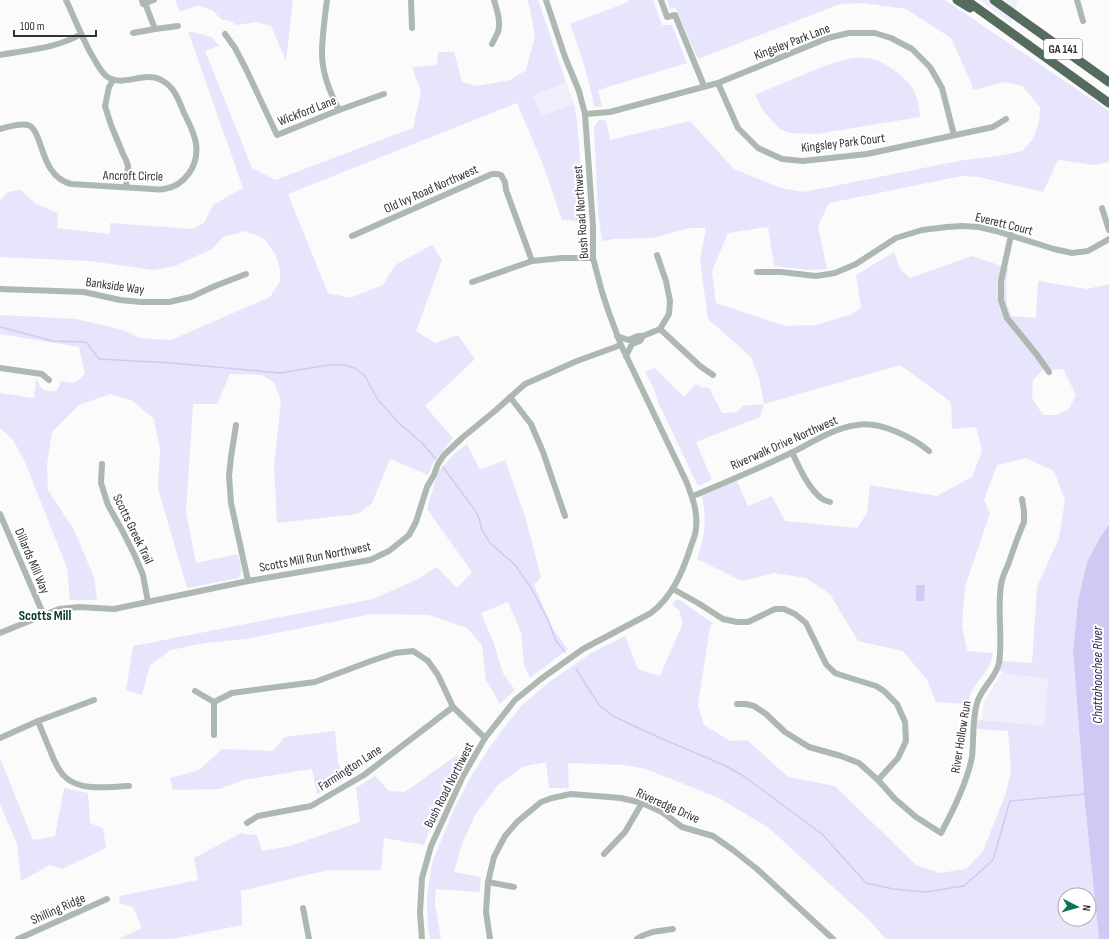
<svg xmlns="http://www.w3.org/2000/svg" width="1109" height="939" font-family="'Sofia Sans Condensed',sans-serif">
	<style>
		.built { fill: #f0eefb }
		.green { fill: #e7e5fb; fill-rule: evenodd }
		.water { fill: #cfcaf4 }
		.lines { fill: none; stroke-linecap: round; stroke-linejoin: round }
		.stream { stroke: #cfcaf4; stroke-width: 1.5 }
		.minor { stroke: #acb8b1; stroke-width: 6 }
		.highway { stroke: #546b5e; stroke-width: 9 }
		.labels { text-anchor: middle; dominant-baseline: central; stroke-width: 4; stroke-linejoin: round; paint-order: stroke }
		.shield { fill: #fff; stroke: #706f76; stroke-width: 1 }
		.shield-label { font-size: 12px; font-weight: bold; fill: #32313b }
		.street-label { font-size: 13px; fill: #32313b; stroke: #fff }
		.neighbourhood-label { font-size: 14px; font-weight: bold; fill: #083724; stroke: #fff }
		.water-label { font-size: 14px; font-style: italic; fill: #34295c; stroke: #fff }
	</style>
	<rect width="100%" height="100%" fill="#fbfbfb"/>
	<g class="built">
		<polygon points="980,0 1018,0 1011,23"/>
		<polygon points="566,82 574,104 542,116 533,96"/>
		<polygon points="1002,672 1048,679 1044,726 982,720 984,702"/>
	</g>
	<g class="green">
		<path d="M175,0H293L286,61L271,26L257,22L236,25C231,21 228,20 222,20L213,11L198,5L180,12Z"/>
		<path d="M527,0H538L566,82L533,96L542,116L574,104L577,121L585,221L562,220L544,167L517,103L288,194L328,293L350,298L383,285L395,265L432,245L442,260L416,331L435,343L458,335L475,359L425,406L453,438L433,463L428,475L390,459L372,503L358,514L277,523L274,466L281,400L274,383L262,375L230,374L217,404H193L186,512L196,563L238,554C240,563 244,571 238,578L187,588L158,489L160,450L154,419L133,401L110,394L79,405L52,432L47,465L48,490L74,530L94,577L97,600H70L67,568L25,462L13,440L0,428V393L34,398L36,378C41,389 43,392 56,391L59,387L61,381L74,383L85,374L79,347L0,334V315L76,319L123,330L140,338L171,340L270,297L280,281V269L276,256L265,239L245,231L223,237L212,249L175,266L154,270L89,261L0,257V200L8,192L21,190L36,204L58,213L57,228L110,234V223L192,229L204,223L213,205L243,188L188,31L212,37L215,42L220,45L205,51L252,168L275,180L413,128L421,92L412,67L437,65L438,52H454L462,82L477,86L510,80L526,70L535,36L530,9Z"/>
		<path d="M630,0H653L662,25H672L687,63L598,90L602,107L594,106C589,78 580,51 570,24L623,4Z"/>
		<path d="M667,0H945L1109,111V162L1095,165L1058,160L1043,192L979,177L962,176L829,203L818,226L827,269L807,270L774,266L768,227L728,233L712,271L716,303L785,326L816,325L852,314L861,308L856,275L894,252L901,270L910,278L972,256L1008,268L1006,284L1007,305L1012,316L1036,318L1038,281L1087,289L1109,284V524L1098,541L1087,562L1078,601L1073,652L1085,805L1099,939H886L869,920L769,828L719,798L646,769L624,765L568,763L569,788H549L546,762L522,767L497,786L475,815L462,844L454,872L481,877L480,892L436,889L435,904L441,939H430L428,927L427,904L428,888L432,863L454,809L472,775L491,745L521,706L548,683L591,653L625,636L638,669L660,676L683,623L679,610L672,605L676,600H680L705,618L713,623L710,627L698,705L704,725L730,741L747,740L788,777L835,786L916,865L940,873L966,869L983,851L1006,793L1011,771L1008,731L977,729V721L982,720L1044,726L1048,679L1002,673L1000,670L1002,661L1032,663L1037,587L1059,538L1065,500L1054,471L1026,458L997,465L984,500L990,513L965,587L962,625L967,651L993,653C991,670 977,680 970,695C969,698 969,701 968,704L936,702L927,680L903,651L858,641L830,594L806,578L774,573L742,581L697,559C705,535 707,522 702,497L704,494L737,481L748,506L772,496L785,521L857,528L867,513L870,485L937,496L972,477L982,451L976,427L952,429L951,402L900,365L764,404L760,417L696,442L712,480L698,486L658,402L654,389L645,372L655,368L684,397L696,384L701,387L709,388L722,413L737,412L742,406L764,404L759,378L751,357L708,319L700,261L706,228H690L653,238L614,239L602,241L598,213L594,127L599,120H606L610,140L690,121L734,169L781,188L804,192L958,161L1004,155L1022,151L1033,139L1039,122L1040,107L1022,86L1005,82L973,90L972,85L951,38L906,9L863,3L840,4L698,59L675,7L670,9ZM1063,369L1076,395L1069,409L1056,415H1043L1032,398L1033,380L1043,370ZM1065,895H1089V919H1065Z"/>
		<path d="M852,58C857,58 862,58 868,58C883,60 905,76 913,89C918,97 919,108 920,117L817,134L790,133L780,129L764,112L755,95L824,66Z"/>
		<polygon points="467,444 480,470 505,460 525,516 541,577 534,585 553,629 568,649 530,678 524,665 521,632 508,602 481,613 493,641 503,673 515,690 500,704 486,680 482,645 467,628 429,615 372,614 246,639 205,643 171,650 150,665 142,695 126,690 133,646 373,599 416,580 437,567 457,588 472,572 427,509 438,472 453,455"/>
		<polygon points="335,731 338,763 344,780 317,794 312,769 243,780 220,789 173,790 170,778 199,770 222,749 273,751 284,737"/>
		<polygon points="457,755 461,759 433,818 424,845 384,838 381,870 328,870 241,891 242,925 172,939 118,939 142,928 133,907 119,903 120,896 198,880 194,858 241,833 250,835 257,835 262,851 290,846 360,822 356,788 375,776 389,791 405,792"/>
		<polygon points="0,758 33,840 55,836 64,788 88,793 90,823 103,828 106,848 62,869 50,865 21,881 17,844 0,804"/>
	</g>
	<g class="water">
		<polygon points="1109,524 1109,939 1099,939 1085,805 1073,652 1078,601 1087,562 1098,541"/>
		<polygon points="916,585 925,585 924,601 916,601"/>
	</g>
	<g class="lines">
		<g class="stream">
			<polyline points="0,327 53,341 86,342 99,359 172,363 280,373 329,365 344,365 355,368 365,376 378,400 400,424 422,443 436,459"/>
			<polyline points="443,467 474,509 479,518 482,530 490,543 515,565 531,588 547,618 556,641 565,652"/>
			<polyline points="576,669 599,705 613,716 658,737 726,766 745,777 822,834 866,883 893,889 926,892 964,886 993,860 1010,801 1086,794"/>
		</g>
		<g class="minor">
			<polyline points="142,0 143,4 154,0"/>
			<path d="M327,0C325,16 322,37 322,53C322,73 330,93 339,110"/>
			<polyline points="411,0 412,28"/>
			<polyline points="661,0 667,17 675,15 704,86"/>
			<polyline points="1077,0 1083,21"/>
			<polyline points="145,3 155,29 178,26"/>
			<polyline points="133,33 155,29"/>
			<polyline points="225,34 235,48 246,69 277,135 339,110 384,94"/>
			<path d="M492,44C494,40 496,36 498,32C501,22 497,10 494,0"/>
			<path d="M0,55C27,50 58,48 81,34"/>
			<polyline points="113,80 109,87 105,106 111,125 123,154 126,160 128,166 126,187"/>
			<polyline points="718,83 738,128 758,148 782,159 803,161 867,154 993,127 1006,119"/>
			<polyline points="585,114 610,112 718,83 828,38 849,33 875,33 891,38 912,49 930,67 942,88 954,135"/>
			<path d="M0,129C8,127 20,123 28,125C44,131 39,176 71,184L152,189C156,189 160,190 164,189C185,186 199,165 196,144C195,134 189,123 184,113C179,101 175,88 163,81C144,69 122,90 105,75C99,69 95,60 90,52C81,35 74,17 66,0"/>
			<polyline points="1102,208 1109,230"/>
			<polyline points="1011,235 1001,281 1001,300 1007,318 1037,355 1049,372"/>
			<polyline points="352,236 492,174 498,174 501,175 505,182 506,190 532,261"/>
			<polyline points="757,272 781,272 816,276 835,273 856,264 896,238 922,230 947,227 962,226 979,227 996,231 1054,249 1072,253 1088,251 1109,239"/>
			<polyline points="472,282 532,261 562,258 593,258"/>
			<polyline points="0,289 84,292 120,300 141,302 169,302 191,297 215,286 246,274"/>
			<polyline points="660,329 700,366 713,375"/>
			<polyline points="617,336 628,340 638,336 643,336 660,329 669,314 670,301 666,281 657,255"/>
			<polyline points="626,356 632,344 640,341 643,336"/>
			<polyline points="0,368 42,374 49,380"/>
			<polyline points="510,397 531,424 543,452 565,516"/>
			<polyline points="236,425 231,457 229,476 230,489 231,503 248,581"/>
			<path d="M792,452C799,467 808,488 821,498C823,500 827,501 830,502"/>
			<polyline points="102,464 101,483 108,505 123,532 135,556 143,575 148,602"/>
			<path d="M693,496C726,482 760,468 793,452C813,442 834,428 857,425C880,421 912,437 929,451"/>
			<polyline points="0,514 44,616"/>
			<polyline points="673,589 698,603 723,619 737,622 748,622 775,609 784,609 795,614 806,623 826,664 835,673 847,677 876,686 884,691 897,704 905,722 906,741 898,758 878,780"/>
			<polyline points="0,633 59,609 79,607 114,609 248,581 370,560 389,551 409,535 416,522 427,487 434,475 438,464 444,455 462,438 496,410 525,384 577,361 621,345"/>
			<polyline points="195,691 214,702"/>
			<path d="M737,704H746L754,706L766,714L785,732L809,747L841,756L859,763L878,780L895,799L916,817L941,833C954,809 967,783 972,757C974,739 972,720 977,703C981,688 996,678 999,663C1003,637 997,611 1001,585C1002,578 1005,571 1008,565C1013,550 1018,536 1024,522V511L1022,499"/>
			<path d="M38,721C42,731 46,741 50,750C58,772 66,785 91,787C104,788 116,787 129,786"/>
			<polyline points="214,735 214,702 232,693 315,682 371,661 395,653 413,651 428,661 438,675 453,707 485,738"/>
			<polyline points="0,738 38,721 94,700"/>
			<polyline points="247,823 258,816 311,806 364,775 453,707"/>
			<polyline points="604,854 625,832 642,803"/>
			<polyline points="488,882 514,887"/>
			<polyline points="303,908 309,939"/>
			<polyline points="18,939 107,899"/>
			<path d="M422,939L420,912L422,878L431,846L463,776L485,738L515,700L541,679L583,649L651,613C673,596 683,571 691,546C693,540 696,534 696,528C698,511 692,496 686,481L621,345L609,313L602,292L593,258V226L585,114L579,91L565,57L546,0"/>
			<polyline points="490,939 486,912 488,882 494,857 505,836 517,822 541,802 552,798 571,794 621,798 642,803 662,812 682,827 713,836 733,850 757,869 833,939"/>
			<path d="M637,939C648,931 660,931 673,929"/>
		</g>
		<g class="highway">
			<polyline points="957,0 970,8"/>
			<polyline points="966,0 1109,103"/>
			<polyline points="994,0 1109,82"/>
		</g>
	</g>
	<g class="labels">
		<rect class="shield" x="1044" y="39" width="38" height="20" rx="3"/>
		<g class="shield-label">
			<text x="1063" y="49">GA 141</text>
		</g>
		<g class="street-label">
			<text transform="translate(792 42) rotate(-21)">Kingsley Park Lane</text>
			<text transform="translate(307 111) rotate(-21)">Wickford Lane</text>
			<text transform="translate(843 143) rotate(-7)">Kingsley Park Court</text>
			<text transform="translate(133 176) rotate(1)">Ancroft Circle</text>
			<text transform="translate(431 189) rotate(-24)">Old Ivy Road Northwest</text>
			<text transform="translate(581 212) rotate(-94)">Bush Road Northwest</text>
			<text transform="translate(1004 224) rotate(14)">Everett Court</text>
			<text transform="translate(115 286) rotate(8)">Bankside Way</text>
			<text transform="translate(784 443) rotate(-24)">Riverwalk Drive Northwest</text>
			<text transform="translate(133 529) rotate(64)">Scotts Greek Trail</text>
			<text transform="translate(315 557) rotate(-11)">Scotts Mill Run Northwest</text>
			<text transform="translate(32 561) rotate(67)">Dillards Mill Way</text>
			<text transform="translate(961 737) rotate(-81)">River Hollow Run</text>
			<text transform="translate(350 768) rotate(-33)">Farmington Lane</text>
			<text transform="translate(449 785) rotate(-63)">Bush Road Northwest</text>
			<text transform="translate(668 806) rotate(24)">Riveredge Drive</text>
			<text transform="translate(58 909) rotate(-24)">Shilling Ridge</text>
		</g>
		<g class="neighbourhood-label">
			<text x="45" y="615">Scotts Mill</text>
		</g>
		<g class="water-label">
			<text transform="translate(1097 675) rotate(-90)">Chattahoochee River</text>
		</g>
	</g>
	<g transform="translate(1077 907) rotate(96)"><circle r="19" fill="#ffffff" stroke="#adadb1"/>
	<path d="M0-3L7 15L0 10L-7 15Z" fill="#09754e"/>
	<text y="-6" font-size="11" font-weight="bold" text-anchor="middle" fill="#32313b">N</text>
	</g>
	<path d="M14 30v6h82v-6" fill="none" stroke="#32313b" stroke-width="2"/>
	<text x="20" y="30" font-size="12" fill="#32313b" stroke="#ffffff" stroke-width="3" paint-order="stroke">100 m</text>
</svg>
